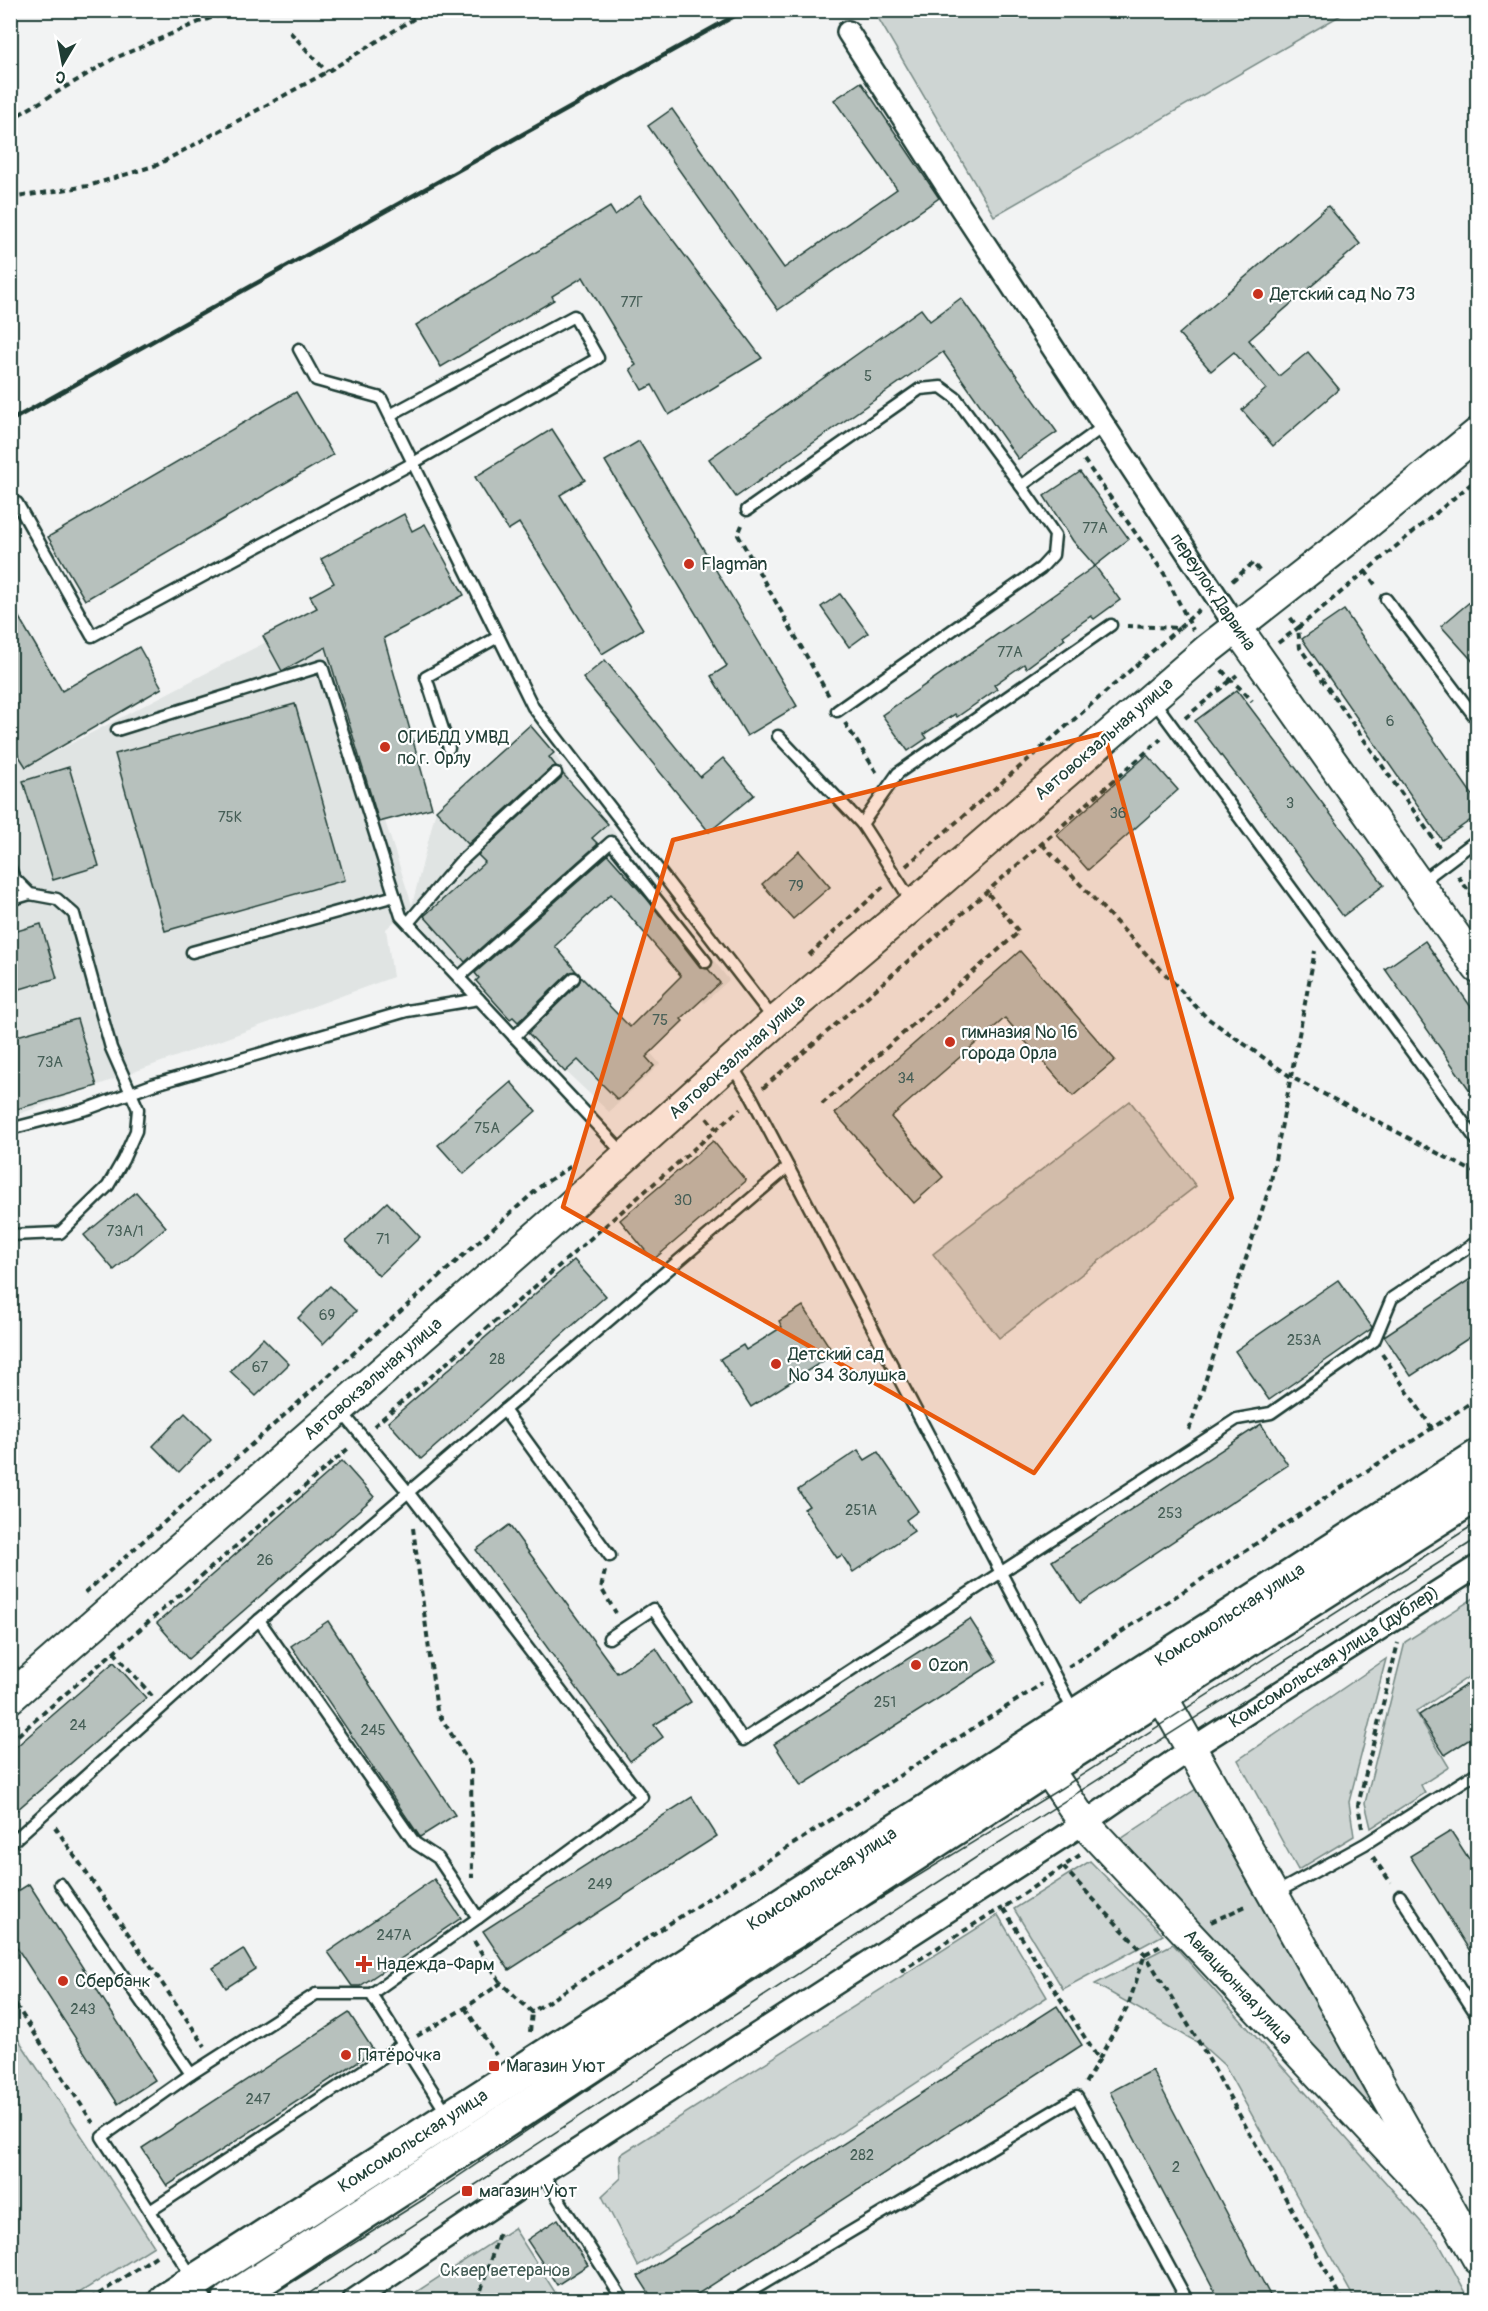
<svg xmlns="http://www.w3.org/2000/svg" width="1488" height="2311" font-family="Pangolin,sans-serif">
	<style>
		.built { fill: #e0e4e3 }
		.green { fill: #ced5d3; stroke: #768984; stroke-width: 1.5 }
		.building { fill: #b7c1bd; stroke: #1f3d34; stroke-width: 1.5 }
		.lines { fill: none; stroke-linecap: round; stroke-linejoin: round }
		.lane-casing { stroke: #1f3d34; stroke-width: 15 }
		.street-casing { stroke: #1f3d34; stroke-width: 26 }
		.secondary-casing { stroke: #1f3d34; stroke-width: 34 }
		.primary-casing { stroke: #1f3d34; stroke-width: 38 }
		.path { stroke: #1f3d34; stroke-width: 4; stroke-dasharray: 6 4.5; stroke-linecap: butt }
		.lane { stroke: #fff; stroke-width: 10 }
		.street { stroke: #fff; stroke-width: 21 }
		.secondary { stroke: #fff; stroke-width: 30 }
		.primary { stroke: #fff; stroke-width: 33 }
		.tram { stroke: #1f3d34; stroke-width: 1.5 }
		.rail { stroke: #1f3d34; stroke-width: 4.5 }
		.marked { fill: #e8590c; fill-opacity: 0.2; stroke: #e8590c; stroke-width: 4.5; stroke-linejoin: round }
		.poi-dot { fill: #c8321e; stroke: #fff; stroke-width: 2 }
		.labels { text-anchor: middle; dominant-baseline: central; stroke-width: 4.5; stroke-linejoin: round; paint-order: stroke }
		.number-label { font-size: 15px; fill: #455e56 }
		.poi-label { font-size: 18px; fill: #1f3d34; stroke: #fff; text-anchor: start }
		.street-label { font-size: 18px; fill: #1f3d34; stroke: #fff }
		.park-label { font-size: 18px; fill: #425b54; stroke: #fff }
	</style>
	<rect width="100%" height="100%" fill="#f2f3f3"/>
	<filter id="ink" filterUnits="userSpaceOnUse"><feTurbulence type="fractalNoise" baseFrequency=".0167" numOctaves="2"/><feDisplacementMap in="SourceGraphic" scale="12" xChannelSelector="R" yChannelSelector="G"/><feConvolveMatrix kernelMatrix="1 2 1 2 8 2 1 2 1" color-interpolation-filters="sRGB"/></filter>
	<g filter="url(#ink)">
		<polygon class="built" points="337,641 333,672 375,823 385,821 412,905 436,810 530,725 554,753 572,784 608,824 729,980 704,1003 611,895 555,946 622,1019 660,1064 609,1112 510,1019 476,981 423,931 412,906 386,929 393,977 11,1117 10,741 26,767 266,642 282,671"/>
		<g class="green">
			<polygon points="874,11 1348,11 994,216"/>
			<polygon points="1130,1101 1196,1186 999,1338 933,1254"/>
			<polygon points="1477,1596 1477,1671 1416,1712 1449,1767 1421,1785 1425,1793 1371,1828 1365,1803 1405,1642"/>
			<polygon points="1386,1659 1349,1802 1354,1836 1298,1870 1238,1760"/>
			<polygon points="1199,1787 1383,2125 1121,1839"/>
			<polygon points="1090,1861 1163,1935 1063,1989 1014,1909"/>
			<polygon points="998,1915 1047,1997 638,2266 602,2196 621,2178 620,2155"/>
			<polygon points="1173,1944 1437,2240 1470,2300 1355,2300 1224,2065 1202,2045 1095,1984"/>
			<polygon points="11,2028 154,2246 68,2300 11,2300"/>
			<polygon points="514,2228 560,2300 404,2300"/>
		</g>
		<g class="building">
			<polygon points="861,82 939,198 778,310 648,126 672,109 784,268 897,189 834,100"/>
			<polygon points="640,196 762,358 669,415 652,385 642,390 630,369 636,365 583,277 552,296 554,300 441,367 416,325 610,207 615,215"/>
			<polygon points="1328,206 1360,244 1249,340 1279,376 1308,352 1339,389 1273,446 1242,410 1266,389 1234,352 1211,371 1179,334"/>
			<polygon points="961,298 1057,432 1018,459 943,352 736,497 709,459 921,309 930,321"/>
			<polygon points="296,392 333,455 85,600 48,537"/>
			<polygon points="552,429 585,480 560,495 643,629 602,654 519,523 508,530 475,477"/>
			<polygon points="639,441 797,706 747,736 711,676 727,666 605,461"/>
			<polygon points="1080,472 1129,539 1095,566 1073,541 1044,496"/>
			<polygon points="404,514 412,531 425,524 464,595 384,638 432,808 379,822 326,647 282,671 263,636 317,608 310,596 334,583 321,559"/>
			<polygon points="1095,566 1120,600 1094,619 1091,616 1063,636 1065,639 1026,668 1024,664 994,685 997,689 957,717 955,714 924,734 927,738 908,751 882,715"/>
			<polygon points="840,594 868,633 849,647 821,607"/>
			<polygon points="1478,595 1478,667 1441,626"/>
			<polygon points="10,602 62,691 139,647 162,688 26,767 10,742"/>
			<polygon points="1344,610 1478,803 1478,815 1442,840 1302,639"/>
			<polygon points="605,660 700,777 723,758 754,795 709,832 583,678"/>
			<polygon points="1237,690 1384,885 1343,916 1195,721"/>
			<polygon points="295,704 345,880 165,931 115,754"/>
			<polygon points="530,725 554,753 549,757 556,766 551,768 468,844 436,810"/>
			<polygon points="1147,755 1178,790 1088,870 1057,835"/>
			<polygon points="69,767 99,866 53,880 23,781"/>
			<polygon points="563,774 608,824 592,838 598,844 465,962 424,916 485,862 478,855 561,778"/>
			<polygon points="799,851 830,887 793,919 762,884"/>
			<polygon points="608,855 648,900 700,967 708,969 720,983 681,1019 683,1021 646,1057 654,1066 618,1100 578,1060 565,1072 528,1033 579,983 581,977 630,1027 681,976 611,894 555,946 576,971 569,973 518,1022 513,1017 510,1019 476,981 479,978 475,973"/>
			<polygon points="41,924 57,978 10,992 10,933"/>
			<polygon points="1425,941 1478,1017 1478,1102 1385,969"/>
			<polygon points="1020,951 1115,1060 1073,1096 1005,1018 891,1117 943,1177 914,1203 835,1113"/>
			<polygon points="77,1019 97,1086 10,1111 10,1038"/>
			<polygon points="511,1082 536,1111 464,1174 438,1145"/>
			<polygon points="713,1141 746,1181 653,1260 620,1220"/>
			<polygon points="136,1192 166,1227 114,1270 84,1235"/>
			<polygon points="387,1202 420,1237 379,1276 346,1241"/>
			<polygon points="574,1260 606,1296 421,1459 388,1422"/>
			<polygon points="1478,1274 1478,1332 1411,1376 1384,1336"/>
			<polygon points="1338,1280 1372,1327 1371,1329 1269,1400 1235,1351"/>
			<polygon points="330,1286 356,1311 323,1344 298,1318"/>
			<polygon points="803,1306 834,1354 751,1407 720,1359 743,1345 746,1350 782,1327 779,1321"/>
			<polygon points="263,1338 289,1364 256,1396 230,1371"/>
			<polygon points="185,1413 211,1439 179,1472 153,1446"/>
			<polygon points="1261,1424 1288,1465 1080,1603 1052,1561"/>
			<polygon points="858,1450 865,1460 878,1452 918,1511 906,1520 914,1531 853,1572 842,1555 837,1558 804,1509 809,1506 798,1490"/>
			<polygon points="342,1461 374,1497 188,1659 157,1623"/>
			<polygon points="509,1525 617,1673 656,1648 691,1702 654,1725 663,1737 630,1761 476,1550"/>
			<polygon points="970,1619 997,1661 801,1786 774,1744"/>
			<polygon points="328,1621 455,1815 420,1837 291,1646"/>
			<polygon points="114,1662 146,1698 10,1816 10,1752"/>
			<polygon points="1478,1677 1478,1734 1445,1755 1419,1715"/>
			<polygon points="692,1797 717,1836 509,1970 483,1931"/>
			<polygon points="1451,1831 1478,1873 1478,1964 1410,1856"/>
			<polygon points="434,1879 461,1918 360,1986 352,1986 328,1952"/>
			<polygon points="29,1884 155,2080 118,2104 10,1937 10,1896"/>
			<polygon points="243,1949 255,1969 226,1988 213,1968"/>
			<polygon points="1057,2006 1082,2045 687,2301 654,2301 638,2276"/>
			<polygon points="349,2013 374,2051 167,2186 142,2148"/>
			<polygon points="1152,2070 1273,2301 1220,2301 1110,2092"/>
			<polygon points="558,2219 588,2265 557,2285 527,2240"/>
		</g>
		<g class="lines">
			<defs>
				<g id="lane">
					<polyline points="299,349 316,380 381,398 413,463 598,358 574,316 390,415"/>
					<polyline points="17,503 92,636 413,463 533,707 775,1021"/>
					<polyline points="747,510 920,389 941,387 956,398 1021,486"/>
					<polyline points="1386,599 1478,721"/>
					<polyline points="1153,700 1478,1142"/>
					<polyline points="837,711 1041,568 1053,555 1055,535 1021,486 1104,426"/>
					<polyline points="117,730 322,666 401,916 624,1154"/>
					<polyline points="778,736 862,824"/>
					<polyline points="449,748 426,677 498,637"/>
					<polyline points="10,868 14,878 30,894 57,899 74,914 111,1048 138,1109 136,1131 123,1160 108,1186 60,1233 10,1235"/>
					<polyline points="1421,882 1478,839"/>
					<polyline points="10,900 30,894"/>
					<polyline points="912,902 862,824 898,773 1111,625"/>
					<polyline points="408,923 459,863 556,773"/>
					<polyline points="192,952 395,896"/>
					<polyline points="459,977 611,842 706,962"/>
					<polyline points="514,1037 574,978"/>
					<polyline points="730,1063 752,1098 1074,1712"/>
					<polyline points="10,1129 87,1109 152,1085 407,1011 479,999"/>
					<polyline points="504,1410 610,1556"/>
					<polyline points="341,1411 408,1492 642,1797 478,1918"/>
					<polyline points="259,1620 415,1843 438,1858 478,1918 371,1994 448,2115"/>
					<polyline points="609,1638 653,1609 743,1740 1237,1419 1271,1413 1374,1341 1392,1298 1478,1241"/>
					<polyline points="10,1668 22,1684"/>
					<polyline points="10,1844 259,1620 788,1167"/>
					<polyline points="60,1884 191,2074 102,2137 207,2300"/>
					<polyline points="1274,1894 1365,1844 1478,1772"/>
					<polyline points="1400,1896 1478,2017"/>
					<polyline points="191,2074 316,1994 371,1994"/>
					<polyline points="542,2173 623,2300"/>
					<polyline points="150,2211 403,2044"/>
					<polyline points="736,2300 1077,2097 1187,2300"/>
				</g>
				<g id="street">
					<polyline points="848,32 961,208 1237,628"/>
					<polyline points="354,2300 542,2173 1084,1823 1191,1749 1478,1566"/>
				</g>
				<g id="secondary">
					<polyline points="1237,628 1478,968"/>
					<polyline points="1161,1695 1478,2259"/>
					<polyline points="10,1698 555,1220 775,1022 913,905 1207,650 1346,541 1478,433"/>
					<polyline points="1046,1743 1047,1768 1084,1823 1460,2225"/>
				</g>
				<g id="primary">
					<polyline points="166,2300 1478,1457"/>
					<polyline points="230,2300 1047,1768 1478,1493"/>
				</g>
			</defs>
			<use href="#lane" class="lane-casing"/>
			<use href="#street" class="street-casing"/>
			<use href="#secondary" class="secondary-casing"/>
			<use href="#primary" class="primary-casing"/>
			<g class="path">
				<polyline points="290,32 327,72"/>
				<polyline points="10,120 113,59 199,22 236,10"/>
				<polyline points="10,198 88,186 157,165 327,72 428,10"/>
				<polyline points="1084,460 1165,575 1193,630"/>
				<polyline points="742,525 738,535 829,696"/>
				<polyline points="1365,571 1377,587"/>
				<polyline points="1232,581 1253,563 1261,573"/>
				<polyline points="1127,626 1179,628 1200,609"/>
				<polyline points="1278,643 1298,628 1290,617"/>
				<path d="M1222,670C1231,682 1243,689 1252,701"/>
				<polyline points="1185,718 1237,675"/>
				<polyline points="845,723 877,773"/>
				<polyline points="1042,844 1206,1017 1291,1077 1478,1174"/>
				<polyline points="1439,847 1300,648 1298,628 1478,478"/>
				<polyline points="906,866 1179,628"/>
				<polyline points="1458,876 1478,904"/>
				<polyline points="809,955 883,887"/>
				<polyline points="763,1088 1161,739"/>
				<polyline points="822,1104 1019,932 987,892"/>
				<polyline points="707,1118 716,1129"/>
				<polyline points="1382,1354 1432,1428"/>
				<polyline points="374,1426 740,1109"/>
				<polyline points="1189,1430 1270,1186 1315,951"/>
				<polyline points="413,1528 437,1711 471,1766 472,1878"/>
				<polyline points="605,1571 601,1588 616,1613"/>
				<polyline points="85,1593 542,1185 573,1165"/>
				<polyline points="114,1652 152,1696"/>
				<polyline points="1068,1667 1478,1398"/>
				<polyline points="10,1742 350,1447"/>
				<polyline points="55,1827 205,2046"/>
				<polyline points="1362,1828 1358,1805 1398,1643"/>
				<polyline points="1080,1855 1003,1908 1099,2060 1084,2085"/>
				<polyline points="1373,1857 1391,1883"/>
				<polyline points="1063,1867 1145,1954 1203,2049 1342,2300"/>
				<polyline points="1211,1922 1248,1905"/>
				<polyline points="474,1941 501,1983"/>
				<polyline points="901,1971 989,1915 1003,1908"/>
				<polyline points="10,1996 93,2123"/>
				<polyline points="465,2008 496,2055"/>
				<polyline points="530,2032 532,2012"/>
				<polyline points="417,2036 465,2008 501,1983 532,2012 1042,1684"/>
				<polyline points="1099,2059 1128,2006 1145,1954 1161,1946"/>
				<polyline points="90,2300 159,2254"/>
				<polyline points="478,2300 500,2230"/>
			</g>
			<use href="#lane" class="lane"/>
			<use href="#street" class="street"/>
			<use href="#secondary" class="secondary"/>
			<use href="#primary" class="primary"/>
			<g class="tram">
				<polyline points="264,2300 429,2196 784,1958 1060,1789 1478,1522"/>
				<polyline points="299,2300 989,1849 1478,1538"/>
			</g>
			<polyline class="rail" points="10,421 745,10"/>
		</g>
	</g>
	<path class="marked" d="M1104,733L1232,1198L1034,1473L563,1207L673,840Z"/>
	<g class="poi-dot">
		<circle cx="1258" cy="294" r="6"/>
		<circle cx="689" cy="564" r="6"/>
		<circle cx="385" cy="747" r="6"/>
		<circle cx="950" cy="1042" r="6"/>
		<circle cx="776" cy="1364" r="6"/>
		<circle cx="916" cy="1665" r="6"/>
		<path d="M361 1955h6v6h6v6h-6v6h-6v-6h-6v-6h6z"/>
		<circle cx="63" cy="1981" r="6"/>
		<circle cx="346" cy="2055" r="6"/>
		<rect x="488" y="2060" width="12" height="12" rx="3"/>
		<rect x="461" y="2185" width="12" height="12" rx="3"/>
	</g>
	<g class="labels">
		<g class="number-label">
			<text x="632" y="302">77Г</text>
			<text x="868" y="376">5</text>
			<text x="1095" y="528">77А</text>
			<text x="1010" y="652">77А</text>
			<text x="1390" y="721">6</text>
			<text x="1290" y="803">3</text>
			<text x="1118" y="813">36</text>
			<text x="230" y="817">75К</text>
			<text x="796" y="886">79</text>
			<text x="660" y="1020">75</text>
			<text x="50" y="1062">73А</text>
			<text x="906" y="1078">34</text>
			<text x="487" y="1128">75А</text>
			<text x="683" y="1200">30</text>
			<text x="125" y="1231">73А/1</text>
			<text x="383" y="1239">71</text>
			<text x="327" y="1315">69</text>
			<text x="1304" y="1340">253А</text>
			<text x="497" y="1359">28</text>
			<text x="260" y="1367">67</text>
			<text x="861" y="1510">251А</text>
			<text x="1170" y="1513">253</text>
			<text x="265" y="1560">26</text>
			<text x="885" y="1702">251</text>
			<text x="78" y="1725">24</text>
			<text x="373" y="1730">245</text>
			<text x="600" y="1884">249</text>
			<text x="394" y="1935">247А</text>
			<text x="83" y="2009">243</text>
			<text x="258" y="2099">247</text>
			<text x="862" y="2155">282</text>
			<text x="1176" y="2167">2</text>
		</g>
		<g class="poi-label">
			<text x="1270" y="294">Детский сад № 73</text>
			<text x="701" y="564">Flagman</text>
			<text x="397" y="737">ОГИБДД УМВД<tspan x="397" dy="21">по г. Орлу</tspan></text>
			<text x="962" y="1032">гимназия № 16<tspan x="962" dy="21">города Орла</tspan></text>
			<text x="788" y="1354">Детский сад<tspan x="788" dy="21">№ 34 Золушка</tspan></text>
			<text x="928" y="1665">Ozon</text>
			<text x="376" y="1964">Надежда-Фарм</text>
			<text x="75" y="1981">Сбербанк</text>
			<text x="358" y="2055">Пятёрочка</text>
			<text x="506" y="2066">Магазин Уют</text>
			<text x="479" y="2191">магазин Уют</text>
		</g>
		<g class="street-label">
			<text transform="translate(1213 592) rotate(56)">переулок Дарвина</text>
			<text transform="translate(1104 739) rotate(-41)">Автовокзальная улица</text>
			<text transform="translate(737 1057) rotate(-42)">Автовокзальная улица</text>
			<text transform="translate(373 1379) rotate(-41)">Автовокзальная улица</text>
			<text transform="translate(1230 1615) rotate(-33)">Комсомольская улица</text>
			<text transform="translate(1334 1657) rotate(-33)">Комсомольская улица (дублер)</text>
			<text transform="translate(822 1879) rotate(-33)">Комсомольская улица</text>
			<text transform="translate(1238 1987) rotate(47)">Авиационная улица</text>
			<text transform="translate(413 2141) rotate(-33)">Комсомольская улица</text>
		</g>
		<g class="park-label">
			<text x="505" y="2270">Сквер ветеранов</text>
		</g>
	</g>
	<rect width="1488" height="2311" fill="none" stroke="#fff" stroke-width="36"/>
	<rect x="18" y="18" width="1452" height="2275" fill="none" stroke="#1f3d34" stroke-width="2" filter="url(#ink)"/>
	<g transform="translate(63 63) rotate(190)" stroke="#ffffff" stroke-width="4.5" paint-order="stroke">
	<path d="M0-4.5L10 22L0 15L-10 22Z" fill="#1f3d34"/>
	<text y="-9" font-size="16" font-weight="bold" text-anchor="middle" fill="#1f3d34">С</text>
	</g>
</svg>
